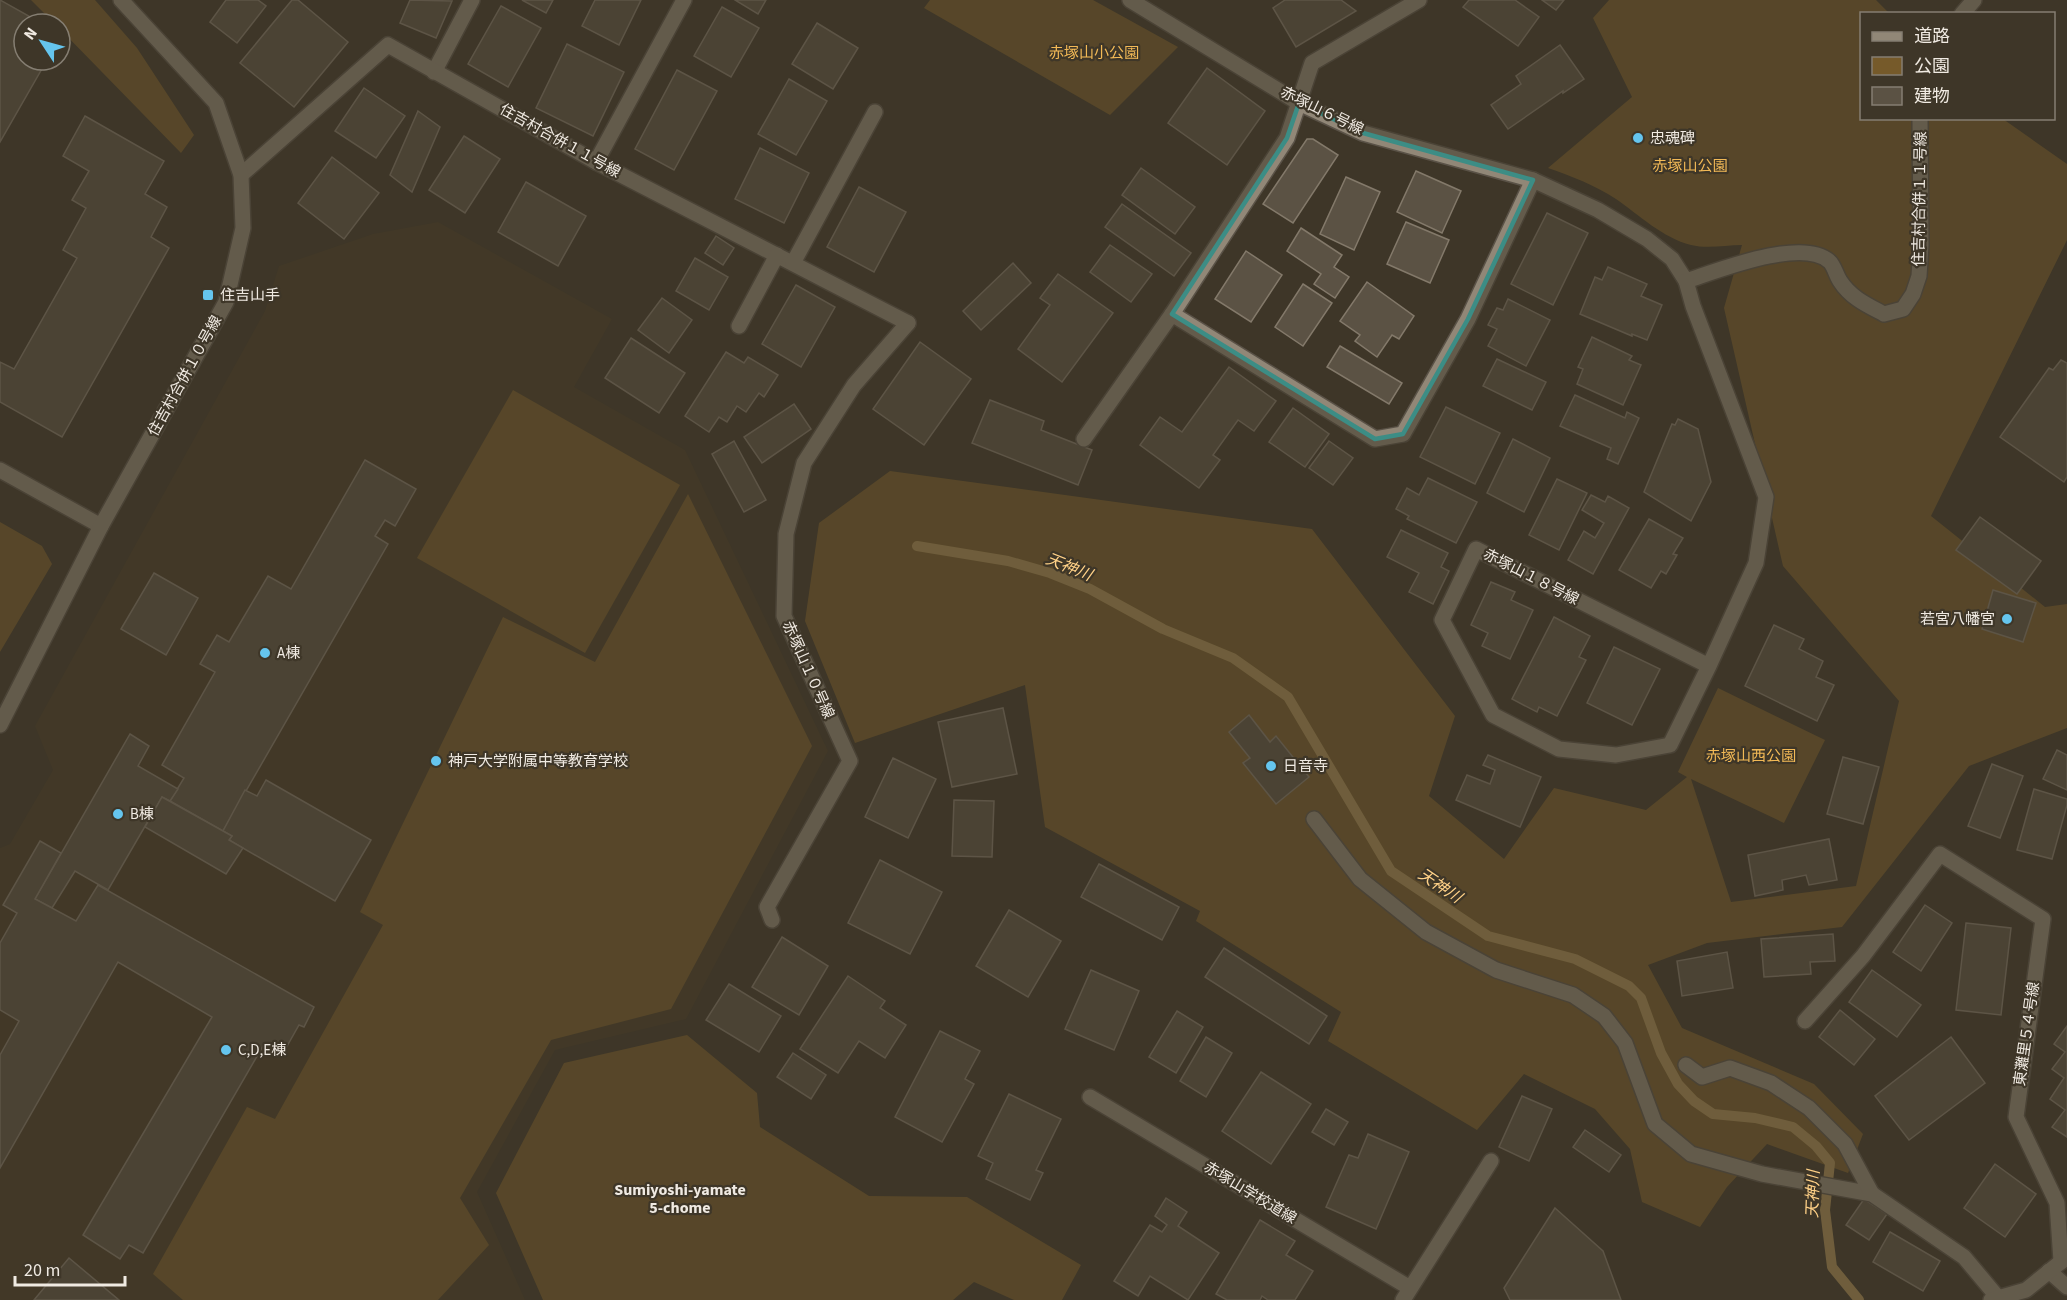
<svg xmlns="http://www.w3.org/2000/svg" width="2067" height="1300" font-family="'Source Sans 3','Noto Sans JP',sans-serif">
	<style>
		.built { fill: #473b27 }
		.green { fill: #765a2a }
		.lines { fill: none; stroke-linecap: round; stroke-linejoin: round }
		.stream { stroke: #ab8d55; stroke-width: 10 }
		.building { fill: #5b5244; stroke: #83796a; stroke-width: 1.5 }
		.service-casing { stroke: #5a5247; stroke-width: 18 }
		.minor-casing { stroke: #5a5247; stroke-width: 18 }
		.tertiary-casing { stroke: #5a5247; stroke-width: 18 }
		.service { stroke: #918777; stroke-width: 15 }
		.minor { stroke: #918777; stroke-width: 15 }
		.tertiary { stroke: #918777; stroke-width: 15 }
		.marked { fill: none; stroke: #3c8d85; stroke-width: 4.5; stroke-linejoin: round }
		.poi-dot { fill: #65c5ee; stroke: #3e3628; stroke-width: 2 }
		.labels { text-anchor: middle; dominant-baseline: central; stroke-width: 4.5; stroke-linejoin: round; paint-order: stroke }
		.park-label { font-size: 15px; fill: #f2b956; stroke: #3e3628 }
		.street-label { font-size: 15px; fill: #f0eae2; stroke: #3e3628 }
		.poi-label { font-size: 15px; fill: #f0eae2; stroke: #3e3628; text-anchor: start }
		.water-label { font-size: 16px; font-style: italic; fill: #ffd187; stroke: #3e3628 }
		.neighbourhood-label { font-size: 16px; font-weight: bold; fill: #f0eae2; stroke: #3e3628 }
	</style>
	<rect width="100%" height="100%" fill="#3e3628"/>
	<polygon class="built" points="438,222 612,319 574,387 685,450 828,751 686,1019 555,1050 477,1192 525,1300 0,1300 0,848 10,844 53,770 35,726 265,311 279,266 373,234"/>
	<g class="green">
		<polygon points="31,0 95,0 137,48 194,135 181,153 60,29 60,24 55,24"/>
		<polygon points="930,0 1093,0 1178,47 1110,115 924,8"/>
		<path d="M1609,0H1876L1889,13L1862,14V118L2003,119L2067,164V240L1931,516L2045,607L2067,604V728L1969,766L1842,927L1707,943L1648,965L1682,1028L1814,1084L1863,1134L1848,1173L1767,1144L1727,1187L1700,1227L1642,1202L1630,1149L1595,1109L1524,1074L1477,1130L1328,1041L1341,1012L1196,921L1200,911L1045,827L1025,685L855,743L805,621L819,523L890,471L1312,529L1455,716L1429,796L1504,859L1554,788L1646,810L1687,777L1678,772L1718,688L1825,740L1784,823L1691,779L1731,902L1856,886L1899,701L1783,566L1724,308L1742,245C1725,245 1708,249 1691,245C1663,238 1639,215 1616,199C1595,185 1571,176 1548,168L1632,97L1593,18Z"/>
		<polygon points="513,390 680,485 585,653 417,558"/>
		<polygon points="688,494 812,746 671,1009 551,1040 460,1198 489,1245 438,1300 183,1300 153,1274 247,1107 275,1119 383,925 360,912 503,617 595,662"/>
		<polygon points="0,522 42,546 52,564 0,652"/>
		<polygon points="687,1035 757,1093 760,1127 869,1196 967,1197 1081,1265 1062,1300 1014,1300 974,1282 953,1300 543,1300 496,1193 564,1063"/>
	</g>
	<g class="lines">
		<polyline class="stream" points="917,546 1008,561 1050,573 1090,589 1163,629 1233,658 1288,697 1391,871 1488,936 1575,959 1629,986 1641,998 1661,1053 1678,1084 1694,1101 1713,1114 1755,1118 1793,1127 1816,1146 1830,1163 1825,1210 1832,1267 1859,1300"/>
	</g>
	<g class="building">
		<polygon points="0,0 43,24 24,24 24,60 47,60 0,142"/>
		<polygon points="226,0 258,0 266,6 237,43 210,22"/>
		<polygon points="292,0 298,0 348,42 294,107 240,63"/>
		<polygon points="410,0 452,1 436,38 400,23"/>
		<polygon points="522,0 553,0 546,13"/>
		<polygon points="595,0 641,0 619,45 582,26"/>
		<polygon points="735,0 766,0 758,14"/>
		<polygon points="1285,0 1341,0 1356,11 1296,47 1273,8"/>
		<polygon points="1469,0 1515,0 1539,17 1518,46 1463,7"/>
		<polygon points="1542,0 1564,0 1556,10"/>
		<polygon points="501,6 541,28 508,87 468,64"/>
		<polygon points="722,7 759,28 731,77 694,56"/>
		<polygon points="817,23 858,48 833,89 792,64"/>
		<polygon points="567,44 624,72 593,136 536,108"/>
		<polygon points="1560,45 1584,79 1563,93 1563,91 1508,129 1491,105 1521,84 1516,76"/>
		<polygon points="1207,68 1265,111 1227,165 1168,123"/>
		<polygon points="677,70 717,91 674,170 635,149"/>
		<polygon points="789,79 827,101 796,155 758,134"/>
		<polygon points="364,88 405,116 376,158 335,131"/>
		<polygon points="418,111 440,127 412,192 390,175"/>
		<polygon points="85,116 164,161 145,194 167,207 151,237 169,248 62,437 0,402 0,362 14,369 77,258 63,250 86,208 72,200 89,171 63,156"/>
		<polygon points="464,136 500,159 465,213 429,190"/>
		<polygon points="1307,139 1313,139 1338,155 1293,223 1263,204"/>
		<polygon points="760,148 809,173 784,223 735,199"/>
		<polygon points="332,157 379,193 344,239 298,203"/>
		<polygon points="1141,168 1195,207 1175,234 1122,195"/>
		<polygon points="1416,171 1461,191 1442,233 1397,212"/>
		<polygon points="1346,177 1380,192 1354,250 1320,234"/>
		<polygon points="526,182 586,216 558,266 498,232"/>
		<polygon points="859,187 906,212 874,272 827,247"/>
		<polygon points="1122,204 1191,253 1174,276 1105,227"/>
		<polygon points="1547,213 1588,233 1553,305 1511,284"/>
		<polygon points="1406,222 1449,240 1430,283 1387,264"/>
		<polygon points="1301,228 1342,255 1334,267 1349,277 1335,298 1314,284 1321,274 1287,251"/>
		<polygon points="716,236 734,248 723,265 705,253"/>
		<polygon points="1110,245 1152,274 1131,302 1090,272"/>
		<polygon points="1246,251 1282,275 1251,322 1215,299"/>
		<polygon points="695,258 728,277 709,310 676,291"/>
		<polygon points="1013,263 1031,283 981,330 963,311"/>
		<polygon points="1608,267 1647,284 1641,296 1662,305 1647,340 1632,334 1632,336 1580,314 1595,277 1602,280"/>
		<polygon points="1058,274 1113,313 1062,382 1018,349 1050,305 1040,298"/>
		<polygon points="1367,282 1414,316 1399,339 1392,335 1377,357 1355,341 1360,335 1340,321"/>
		<polygon points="1303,284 1332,303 1303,346 1275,327"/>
		<polygon points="796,285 835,307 801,367 762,344"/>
		<polygon points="662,298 692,320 669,353 638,330"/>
		<polygon points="1508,299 1550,320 1526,366 1488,346 1497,329 1488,325 1497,308 1503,310"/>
		<polygon points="1592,337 1632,356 1629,360 1641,365 1623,405 1577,384 1583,369 1578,367"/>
		<polygon points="631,338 685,373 659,413 605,378"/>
		<polygon points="920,342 971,379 924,445 873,409"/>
		<polygon points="1340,346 1402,383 1389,404 1327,367"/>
		<polygon points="726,352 744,363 748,357 778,375 764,397 759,393 746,412 737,406 727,422 719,417 709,432 685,416"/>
		<polygon points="1497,359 1546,382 1532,410 1483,386"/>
		<polygon points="2061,360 2067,363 2067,477 2064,482 2000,437 2049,368 2053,370"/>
		<polygon points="1229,367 1276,401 1254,431 1238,420 1213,455 1220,460 1199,488 1140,445 1160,417 1182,432"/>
		<polygon points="1575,395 1625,418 1627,412 1639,418 1618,464 1607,459 1611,448 1560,426"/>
		<polygon points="990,400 1044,421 1041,430 1092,450 1078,485 972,443"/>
		<polygon points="794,404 811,429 762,463 744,437"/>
		<polygon points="1446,407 1500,433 1475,484 1420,457"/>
		<polygon points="1293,408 1329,434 1305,467 1269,442"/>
		<polygon points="1678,419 1698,429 1711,482 1691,521 1644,492 1672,424 1675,425"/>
		<polygon points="1513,439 1550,458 1524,512 1487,493"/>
		<polygon points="734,441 766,500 744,512 712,454"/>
		<polygon points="1329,441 1353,458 1333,485 1309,468"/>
		<polygon points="365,460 416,489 395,526 385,520 375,536 388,544 223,831 170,801 184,778 162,765 215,672 200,664 217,635 229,642 268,576 291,589"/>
		<polygon points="1428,478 1477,502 1456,543 1407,519 1409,516 1396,509 1407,488 1419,495"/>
		<polygon points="1557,479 1587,493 1559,550 1529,535"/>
		<polygon points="1591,495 1605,502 1608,496 1629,508 1593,574 1568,560 1584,531 1595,538 1604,523 1582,510"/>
		<polygon points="1980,517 2041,561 2017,594 1956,550"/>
		<polygon points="1649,519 1683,538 1673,554 1677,555 1666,574 1661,571 1651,588 1619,570"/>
		<polygon points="1401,530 1448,553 1441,567 1449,571 1433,604 1409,592 1419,573 1387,557"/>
		<polygon points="154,573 198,598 166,655 121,629"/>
		<polygon points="1491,582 1515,592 1511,600 1533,610 1510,659 1482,646 1488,633 1471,625"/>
		<polygon points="1993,590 2036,603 2023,642 1982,629"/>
		<polygon points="1554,617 1590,636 1579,657 1586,660 1557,716 1539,707 1537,712 1512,699"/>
		<polygon points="1774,625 1804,639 1799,649 1823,661 1816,677 1834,685 1817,721 1745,686"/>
		<polygon points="1614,647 1660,669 1632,725 1587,703"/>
		<polygon points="1003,708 1017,774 952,787 938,722"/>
		<polygon points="1249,715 1270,742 1276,736 1309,777 1276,804 1243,763 1250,758 1229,732"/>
		<polygon points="130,734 149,746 138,766 178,789 170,801 162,797 108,890 75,871 52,908 35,899"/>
		<polygon points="2057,750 2067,755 2067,790 2043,779"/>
		<polygon points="1488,755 1541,777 1520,827 1456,800 1467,775 1490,784 1495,770 1483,765"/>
		<polygon points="1843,757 1879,767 1863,824 1827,814"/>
		<polygon points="893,758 936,779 908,838 865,817"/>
		<polygon points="1992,764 2023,776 2000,838 1968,826"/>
		<polygon points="266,780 371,840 335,901 229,840 232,836 223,831 245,790 257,796"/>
		<polygon points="2034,789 2067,799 2067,805 2052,859 2017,850"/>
		<polygon points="162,797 232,836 229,840 243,848 226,874 145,827"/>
		<polygon points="954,800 994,801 992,857 952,856"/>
		<polygon points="1829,839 1837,880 1809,885 1806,875 1782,880 1783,890 1755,896 1748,855"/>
		<polygon points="40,841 61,853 35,899 76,921 98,885 314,1007 304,1027 299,1025 282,1055 263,1046 143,1253 129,1245 120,1259 83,1235 212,1017 118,962 0,1168 0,1055 19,1021 0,1010 0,943 17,913 3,905"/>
		<polygon points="880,860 942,892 910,954 848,923"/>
		<polygon points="1099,864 1179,907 1162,940 1081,897"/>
		<polygon points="1925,905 1952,923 1921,971 1893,952"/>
		<polygon points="1009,910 1061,941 1028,997 976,966"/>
		<polygon points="1966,923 2011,928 2001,1015 1956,1010"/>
		<polygon points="1833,934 1835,961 1810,962 1811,974 1764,977 1761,939"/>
		<polygon points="782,937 828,966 799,1015 752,987"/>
		<polygon points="1224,948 1327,1016 1309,1044 1205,977"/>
		<polygon points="1727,952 1733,988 1682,996 1677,961"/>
		<polygon points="1091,970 1139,991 1114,1050 1065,1029"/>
		<polygon points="1872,970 1921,1005 1897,1037 1849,1002"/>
		<polygon points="848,976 885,1001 880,1008 906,1025 885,1058 859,1041 838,1073 800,1049"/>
		<polygon points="729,984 781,1016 759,1052 706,1020"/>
		<polygon points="1840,1010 1875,1039 1854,1065 1819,1037"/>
		<polygon points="1177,1011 1203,1027 1176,1073 1149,1057"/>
		<polygon points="2067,1026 2067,1137 2052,1127 2065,1110 2050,1099 2064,1078 2052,1069 2065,1052 2054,1044"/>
		<polygon points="940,1031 980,1051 965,1079 974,1084 942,1142 895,1117"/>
		<polygon points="1206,1037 1232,1053 1206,1097 1180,1081"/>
		<polygon points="1951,1037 1985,1083 1909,1140 1875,1096"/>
		<polygon points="793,1053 826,1075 811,1099 777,1077"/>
		<polygon points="1261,1072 1311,1104 1271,1164 1222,1131"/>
		<polygon points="1009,1094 1061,1119 1036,1170 1043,1173 1030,1200 986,1179 993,1163 978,1156"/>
		<polygon points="1522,1096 1552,1109 1529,1161 1499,1147"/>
		<polygon points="1326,1109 1348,1122 1334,1145 1312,1132"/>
		<polygon points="1585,1130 1621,1155 1609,1172 1573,1147"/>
		<polygon points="1368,1134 1409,1152 1376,1229 1326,1207 1349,1155 1358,1158"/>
		<polygon points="1995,1164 2036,1194 2005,1237 1964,1208"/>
		<polygon points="1166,1198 1187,1212 1178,1226 1219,1253 1188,1300 1150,1276 1138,1296 1114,1281 1150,1225 1162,1232 1167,1225 1155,1216"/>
		<polygon points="1864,1199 1887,1214 1869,1240 1846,1225"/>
		<polygon points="1555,1208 1603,1251 1621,1300 1510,1300 1504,1288"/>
		<polygon points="1260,1220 1295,1241 1286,1255 1313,1271 1295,1300 1268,1300 1262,1296 1260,1300 1227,1300 1216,1294"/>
		<polygon points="1890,1232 1940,1261 1923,1291 1873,1262"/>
		<polygon points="69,1258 119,1300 34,1300"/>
	</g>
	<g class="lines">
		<defs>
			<polyline id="service" points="772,920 767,907 850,761 784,616 786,534 804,463 854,385 908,323"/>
			<g id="minor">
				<path d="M1130,0L1299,103L1363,133L1533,180L1598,210L1647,239L1672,259L1686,281C1717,271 1801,237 1829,261C1834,265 1836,275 1840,281C1851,298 1867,305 1884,314L1903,309L1913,294L1919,276L1921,245L1920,118"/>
				<polyline points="1962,14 1974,0"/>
				<polyline points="434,72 472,0"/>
				<polyline points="596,162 684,0"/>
				<polyline points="241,175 388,45 596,162 908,323"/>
				<polyline points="793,263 875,112"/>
				<polyline points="1686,281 1693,306 1766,497 1756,563 1709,666 1670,745 1616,755 1559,749 1493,715 1442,620 1476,549 1709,666"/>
				<polyline points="1172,314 1375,439 1403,434 1468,319 1533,180"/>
				<polyline points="739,326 777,255"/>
				<polyline points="1084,439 1172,314 1287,138 1312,63 1419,0"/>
				<polyline points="0,470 101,526"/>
				<polyline points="1314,819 1360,879 1426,932 1496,970 1573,995 1604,1016 1625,1043 1655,1124 1691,1154 1762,1174 1872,1194 1964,1257 2000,1300"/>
				<polyline points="1805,1021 1863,956 1940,854 2043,919 2016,1117 2057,1203 2061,1261"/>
				<polyline points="1686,1065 1702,1077 1730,1068 1771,1083 1809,1108 1845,1144 1872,1194"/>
				<polyline points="1090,1097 1410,1288"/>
				<polyline points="2049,1271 2067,1287"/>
				<polyline points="1403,1300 1491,1161"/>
				<polyline points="1991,1300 2026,1290 2067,1257"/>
			</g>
			<polyline id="tertiary" points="0,725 101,526 226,302 243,228 241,175 216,103 121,0"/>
		</defs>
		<use href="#service" class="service-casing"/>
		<use href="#minor" class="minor-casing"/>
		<use href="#tertiary" class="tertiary-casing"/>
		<use href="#service" class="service"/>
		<use href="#minor" class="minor"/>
		<use href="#tertiary" class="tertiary"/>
	</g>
	<path d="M0 0H2067V1300H0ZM1299,103L1363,133L1533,180L1468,319L1403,434L1375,439L1172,314L1287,138Z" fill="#3e3628" fill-opacity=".55" fill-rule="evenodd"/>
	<path class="marked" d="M1299,103L1363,133L1533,180L1468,319L1403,434L1375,439L1172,314L1287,138Z"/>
	<g class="poi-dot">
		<circle cx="1638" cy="138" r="6"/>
		<rect x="202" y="289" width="12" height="12" rx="3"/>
		<circle cx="2007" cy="619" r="6"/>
		<circle cx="265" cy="653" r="6"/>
		<circle cx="436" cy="761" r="6"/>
		<circle cx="1271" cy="766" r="6"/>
		<circle cx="118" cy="814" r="6"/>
		<circle cx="226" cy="1050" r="6"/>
	</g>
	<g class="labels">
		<g class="park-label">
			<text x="1094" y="53">赤塚山小公園</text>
			<text x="1690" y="166">赤塚山公園</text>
			<text x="1751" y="756">赤塚山西公園</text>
		</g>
		<g class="street-label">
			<text transform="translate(1322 111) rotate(26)">赤塚山６号線</text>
			<text transform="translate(560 141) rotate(29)">住吉村合併１１号線</text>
			<text transform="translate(1920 199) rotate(-89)">住吉村合併１１号線</text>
			<text transform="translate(185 376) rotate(-61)">住吉村合併１０号線</text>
			<text transform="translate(1531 577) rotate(27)">赤塚山１８号線</text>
			<text transform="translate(808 670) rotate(66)">赤塚山１０号線</text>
			<text transform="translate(2027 1034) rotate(-82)">東灘里５４号線</text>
			<text transform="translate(1250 1193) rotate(31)">赤塚山学校道線</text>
		</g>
		<g class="poi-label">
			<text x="1650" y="138">忠魂碑</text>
			<text x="220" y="295">住吉山手</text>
			<text x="1995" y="619" text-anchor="end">若宮八幡宮</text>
			<text x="277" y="653">A棟</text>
			<text x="448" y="761">神戸大学附属中等教育学校</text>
			<text x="1283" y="766">日音寺</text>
			<text x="130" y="814">B棟</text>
			<text x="238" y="1050">C,D,E棟</text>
		</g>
		<g class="water-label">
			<text transform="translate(1069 567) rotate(22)">天神川</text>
			<text transform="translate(1440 886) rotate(34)">天神川</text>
			<text transform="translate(1813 1194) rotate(-88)">天神川</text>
		</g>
		<g class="neighbourhood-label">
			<text x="680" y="1190">Sumiyoshi-yamate<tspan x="680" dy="18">5-chome</tspan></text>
		</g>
	</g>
	<rect x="1860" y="12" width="195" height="108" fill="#3e3628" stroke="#857e72" stroke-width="1.5"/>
	<rect x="1872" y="32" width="30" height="9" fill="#918777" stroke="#857e72" stroke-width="1.5"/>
	<text x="1914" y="42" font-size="18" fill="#f0eae2">道路</text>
	<rect x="1872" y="57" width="30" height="18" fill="#765a2a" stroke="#857e72" stroke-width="1.5"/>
	<text x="1914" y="72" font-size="18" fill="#f0eae2">公園</text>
	<rect x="1872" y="87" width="30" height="18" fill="#5b5244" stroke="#857e72" stroke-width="1.5"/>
	<text x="1914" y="102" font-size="18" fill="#f0eae2">建物</text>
	<g transform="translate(42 42) rotate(306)"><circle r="28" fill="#3e3628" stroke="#857e72" stroke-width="1.5"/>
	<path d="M0-4.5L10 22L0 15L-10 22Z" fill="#65c5ee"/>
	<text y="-9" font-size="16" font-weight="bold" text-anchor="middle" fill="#f0eae2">N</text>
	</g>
	<path d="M15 1276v9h110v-9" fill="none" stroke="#f0eae2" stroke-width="3"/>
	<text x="24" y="1276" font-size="18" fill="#f0eae2" stroke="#3e3628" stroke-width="4.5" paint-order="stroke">20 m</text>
</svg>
